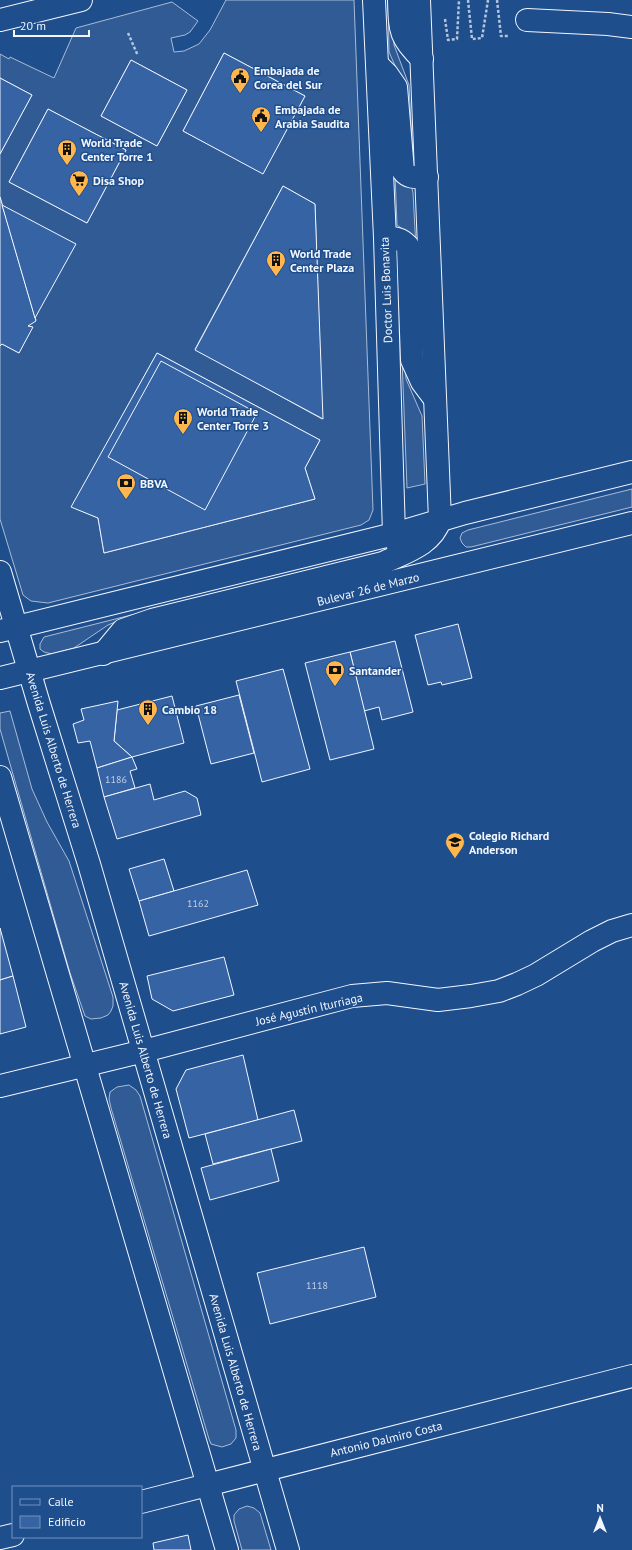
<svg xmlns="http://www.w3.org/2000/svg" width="632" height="1550" font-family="'PT Sans',sans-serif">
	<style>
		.built { fill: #305b95; stroke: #a8bbd7; fill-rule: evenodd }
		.building { fill: #3563a3; stroke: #f2f6ff }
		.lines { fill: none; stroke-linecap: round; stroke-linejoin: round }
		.minor-casing { stroke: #f2f6ff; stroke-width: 24 }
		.tertiary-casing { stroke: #f2f6ff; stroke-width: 24 }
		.secondary-casing { stroke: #f2f6ff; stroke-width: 24 }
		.path { stroke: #b3c4dc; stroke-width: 2.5; stroke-dasharray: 3 2; stroke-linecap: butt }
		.minor { stroke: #1f4e8c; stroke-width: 22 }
		.tertiary { stroke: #1f4e8c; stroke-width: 22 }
		.secondary { stroke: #1f4e8c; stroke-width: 22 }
		.labels { text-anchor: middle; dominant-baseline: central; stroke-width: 3; stroke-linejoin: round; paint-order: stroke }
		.number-label { font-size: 10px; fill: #c3d1e8 }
		.poi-label { font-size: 12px; font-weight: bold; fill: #f2f6ff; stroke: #1f4e8c; text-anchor: start }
		.street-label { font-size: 12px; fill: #f2f6ff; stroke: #1f4e8c }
	</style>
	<rect width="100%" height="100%" fill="#1f4e8c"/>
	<g class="built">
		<path d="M226,0H354L373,510L369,520L361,525L48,603L31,601L23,595L0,519V346L2,344L19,353L32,327L28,326L36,320L0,197V154L32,95L0,78V54L9,59L10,57L54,78L76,28L172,2L198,21L190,32L185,35L171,38L174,52L184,51L199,44L210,30ZM224,53L305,96L263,173L183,131ZM131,60L187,90L157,146L101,116ZM48,109L126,150L87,223L9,182ZM283,186L315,204L322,419L195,349ZM157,353L320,440L305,468L315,499L104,553L98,518L72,507Z"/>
		<polygon points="388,0 392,0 394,45 409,85 413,162 404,86 389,52"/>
		<polygon points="395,174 412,188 413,193 416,248 404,230 397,225"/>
		<polygon points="398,256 401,256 406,379 422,416 425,484 407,488"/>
		<polygon points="632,489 632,507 471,547 466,547 462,543 460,538 462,533 468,530"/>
		<polygon points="373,554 375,555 123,619 108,625 74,648 52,654 44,652 40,649 40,644 44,637"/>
		<polygon points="10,711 32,789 47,822 69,861 113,997 113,1006 111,1011 108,1015 101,1018 91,1019 85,1016 70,973 0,729 0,713"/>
		<polygon points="129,1085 136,1090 140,1096 236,1430 236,1438 231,1444 222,1447 211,1444 209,1439 111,1108 109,1099 110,1092 117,1087"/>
		<polygon points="247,1506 254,1508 260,1513 271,1550 242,1550 234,1521 234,1515 239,1509"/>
	</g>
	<g class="building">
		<polygon points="224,53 305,96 263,174 183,131"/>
		<polygon points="131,60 187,90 157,146 101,116"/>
		<polygon points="0,78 32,95 0,154"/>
		<polygon points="48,109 126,150 87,223 9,182"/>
		<polygon points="283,186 315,204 323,419 195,350"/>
		<polygon points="0,197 36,321 28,326 33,327 19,353 2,344 0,346"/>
		<polygon points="2,205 76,244 35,318"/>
		<polygon points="157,353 320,440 305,468 315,499 104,553 98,518 71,507"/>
		<polygon points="161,361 257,413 205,510 108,457"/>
		<polygon points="458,624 472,678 442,685 441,682 428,685 415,635"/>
		<polygon points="395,641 413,712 382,720 379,707 364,711 350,652"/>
		<polygon points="350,652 374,749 330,760 305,663"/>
		<polygon points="283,669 310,769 262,782 236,681"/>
		<polygon points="239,695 254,753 211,764 196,706"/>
		<polygon points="172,696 184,743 132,757 114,741 117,710"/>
		<polygon points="118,701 114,741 132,757 97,768 90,741 78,743 73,724 84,720 81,709"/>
		<polygon points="132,757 137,769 130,771 135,788 104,797 97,768"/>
		<polygon points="150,784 154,800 185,791 197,798 201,815 117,839 104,797"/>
		<polygon points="164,859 174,891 139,901 129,869"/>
		<polygon points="247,870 258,905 149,936 139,901"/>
		<polygon points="0,928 13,976 0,980"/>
		<polygon points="224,957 234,995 173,1011 152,999 147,976"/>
		<polygon points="13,976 26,1027 0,1034 0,980"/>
		<polygon points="243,1055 258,1120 189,1138 176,1089 186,1070"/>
		<polygon points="294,1110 302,1141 213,1164 205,1134"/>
		<polygon points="271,1149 279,1181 210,1200 201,1168"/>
		<polygon points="364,1247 376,1297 270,1324 257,1273"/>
		<polygon points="188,1535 191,1550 154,1550 153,1543"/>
	</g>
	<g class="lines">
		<defs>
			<g id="minor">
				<polyline points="374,0 385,238 394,534 400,552"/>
				<path d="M399,0C400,30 399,37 422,59"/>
				<polyline points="0,20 81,0"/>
				<polyline points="527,20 608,24 632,27"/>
				<path d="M377,64L387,74L396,87L403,171C409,179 418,177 427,177"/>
				<path d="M385,238C395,238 401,238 408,246L412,360L422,382L434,398"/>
				<path d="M103,654L123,630L152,620L383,563C405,552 432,545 440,520L419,0"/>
				<polyline points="0,1086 144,1051 352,996 387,993 438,1000 471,996 499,991 517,984 536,975 592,941 612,931 632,925"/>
				<polyline points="141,1502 632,1376"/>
				<polyline points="0,1538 13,1535"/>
			</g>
			<g id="tertiary">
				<polyline points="0,631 394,534 465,513 632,472"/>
				<polyline points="0,678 632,523"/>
			</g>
			<g id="secondary">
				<polyline points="0,572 39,704 89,864 288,1550"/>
				<polyline points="0,777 227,1550"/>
			</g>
		</defs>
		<use href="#minor" class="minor-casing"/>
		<use href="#tertiary" class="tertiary-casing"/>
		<use href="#secondary" class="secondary-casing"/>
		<g class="path">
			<polyline points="468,0 472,39 482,38 488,0"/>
			<polyline points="497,0 501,36 509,36"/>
			<polyline points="445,19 448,40 457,39 459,0"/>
			<polyline points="128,33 138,56"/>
		</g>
		<use href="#minor" class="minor"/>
		<use href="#tertiary" class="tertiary"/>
		<use href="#secondary" class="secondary"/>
	</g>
	<defs>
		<symbol id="civic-pin" viewBox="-11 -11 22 30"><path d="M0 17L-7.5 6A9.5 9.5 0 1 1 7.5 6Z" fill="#ffb74d" stroke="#1f4e8c"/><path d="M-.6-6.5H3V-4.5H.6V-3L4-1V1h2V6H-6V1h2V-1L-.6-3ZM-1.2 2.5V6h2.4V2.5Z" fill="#111"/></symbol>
		<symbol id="building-pin" viewBox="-11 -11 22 30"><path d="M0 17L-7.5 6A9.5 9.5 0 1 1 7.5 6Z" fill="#ffb74d" stroke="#1f4e8c"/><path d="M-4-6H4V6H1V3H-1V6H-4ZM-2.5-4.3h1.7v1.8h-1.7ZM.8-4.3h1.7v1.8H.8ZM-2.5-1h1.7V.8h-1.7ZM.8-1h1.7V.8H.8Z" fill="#111"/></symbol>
		<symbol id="supermarket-pin" viewBox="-11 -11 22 30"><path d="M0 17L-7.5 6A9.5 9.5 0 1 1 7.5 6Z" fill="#ffb74d" stroke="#1f4e8c"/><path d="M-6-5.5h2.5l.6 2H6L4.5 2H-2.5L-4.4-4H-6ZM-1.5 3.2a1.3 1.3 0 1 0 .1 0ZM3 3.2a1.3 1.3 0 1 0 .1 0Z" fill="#111"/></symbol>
		<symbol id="bank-pin" viewBox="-11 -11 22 30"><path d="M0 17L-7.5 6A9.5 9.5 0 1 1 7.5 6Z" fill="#ffb74d" stroke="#1f4e8c"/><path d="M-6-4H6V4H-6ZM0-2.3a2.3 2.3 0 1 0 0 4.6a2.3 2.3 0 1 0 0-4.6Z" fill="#111"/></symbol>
		<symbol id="school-pin" viewBox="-11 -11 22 30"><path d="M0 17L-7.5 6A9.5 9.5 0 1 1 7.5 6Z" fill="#ffb74d" stroke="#1f4e8c"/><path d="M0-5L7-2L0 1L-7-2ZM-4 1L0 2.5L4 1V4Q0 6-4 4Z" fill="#111"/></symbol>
	</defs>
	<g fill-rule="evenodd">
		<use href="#civic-pin" x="229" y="66" width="22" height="30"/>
		<use href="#civic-pin" x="250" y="105" width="22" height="30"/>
		<use href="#building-pin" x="56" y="138" width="22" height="30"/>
		<use href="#supermarket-pin" x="68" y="169" width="22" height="30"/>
		<use href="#building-pin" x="265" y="249" width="22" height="30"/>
		<use href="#building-pin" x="172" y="407" width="22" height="30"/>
		<use href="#bank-pin" x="115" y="472" width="22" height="30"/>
		<use href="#bank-pin" x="324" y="659" width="22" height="30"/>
		<use href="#building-pin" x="137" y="698" width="22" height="30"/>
		<use href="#school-pin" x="444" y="831" width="22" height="30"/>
	</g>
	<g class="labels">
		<g class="number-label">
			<text x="116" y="779">1186</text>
			<text x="198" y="903">1162</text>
			<text x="317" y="1285">1118</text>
		</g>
		<g class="poi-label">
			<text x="254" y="70">Embajada de<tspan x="254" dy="14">Corea del Sur</tspan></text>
			<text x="275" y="109">Embajada de<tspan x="275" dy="14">Arabia Saudita</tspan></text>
			<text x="81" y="142">World Trade<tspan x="81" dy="14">Center Torre 1</tspan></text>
			<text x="93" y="180">Disa Shop</text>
			<text x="290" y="253">World Trade<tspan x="290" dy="14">Center Plaza</tspan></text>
			<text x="197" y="411">World Trade<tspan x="197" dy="14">Center Torre 3</tspan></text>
			<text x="140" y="483">BBVA</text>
			<text x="349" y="670">Santander</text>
			<text x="162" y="709">Cambio 18</text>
			<text x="469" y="835">Colegio Richard<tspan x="469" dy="14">Anderson</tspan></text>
		</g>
		<g class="street-label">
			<text transform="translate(386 290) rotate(-92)">Doctor Luis Bonavita</text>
			<text transform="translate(368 589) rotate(-14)">Bulevar 26 de Marzo</text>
			<text transform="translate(54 750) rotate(73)">Avenida Luis Alberto de Herrera</text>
			<text transform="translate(309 1009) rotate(-13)">José Agustín Iturriaga</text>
			<text transform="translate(146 1060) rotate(74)">Avenida Luis Alberto de Herrera</text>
			<text transform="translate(236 1372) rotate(74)">Avenida Luis Alberto de Herrera</text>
			<text transform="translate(386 1439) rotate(-14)">Antonio Dalmiro Costa</text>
		</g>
	</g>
	<rect x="12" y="1486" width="130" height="52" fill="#1f4e8c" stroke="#7391ba"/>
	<rect x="20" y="1499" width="20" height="6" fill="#1f4e8c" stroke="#7391ba"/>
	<text x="48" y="1506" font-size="12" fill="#f2f6ff">Calle</text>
	<rect x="20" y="1516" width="20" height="12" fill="#3563a3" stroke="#7391ba"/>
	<text x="48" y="1526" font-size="12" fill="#f2f6ff">Edificio</text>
	<g transform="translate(600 1518)" stroke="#1f4e8c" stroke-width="3" paint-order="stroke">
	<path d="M0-3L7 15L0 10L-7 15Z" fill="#f2f6ff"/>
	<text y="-6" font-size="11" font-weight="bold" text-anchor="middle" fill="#f2f6ff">N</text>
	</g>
	<path d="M14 30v6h75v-6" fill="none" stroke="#f2f6ff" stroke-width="2"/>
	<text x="20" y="30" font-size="12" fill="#f2f6ff" stroke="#1f4e8c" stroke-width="3" paint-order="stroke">20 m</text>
</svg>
